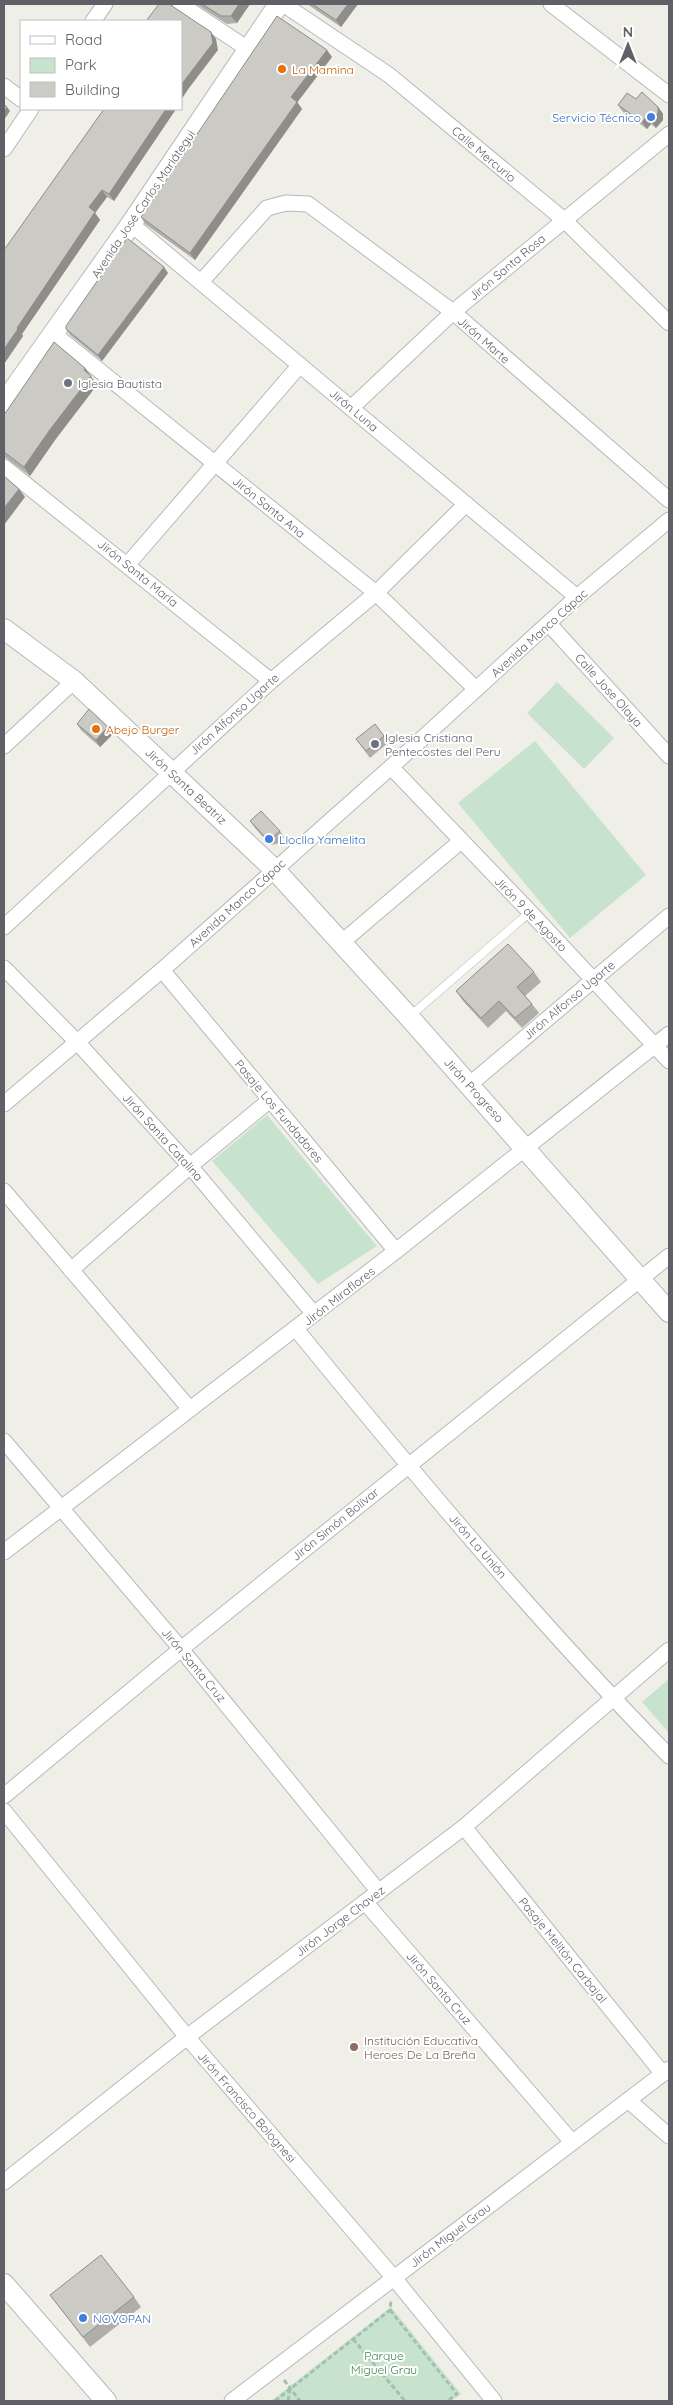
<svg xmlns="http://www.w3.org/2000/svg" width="673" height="2405" font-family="Quicksand,sans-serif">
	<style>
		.green { fill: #c8e3cd }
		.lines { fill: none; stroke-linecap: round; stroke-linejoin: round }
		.lane-casing { stroke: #b8b8bc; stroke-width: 9 }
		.street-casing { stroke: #b8b8bc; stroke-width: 17 }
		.secondary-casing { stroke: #b6b8bd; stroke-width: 22 }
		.path { stroke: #a1c2b0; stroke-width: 3; stroke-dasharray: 5 2.5; stroke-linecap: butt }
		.lane { stroke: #fff; stroke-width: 8 }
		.street { stroke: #fff; stroke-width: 15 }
		.secondary { stroke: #fff; stroke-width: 20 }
		.wall { fill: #afaea9 }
		.shaded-wall { fill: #8e8d89 }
		.building { fill: #cbcac4; stroke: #8e8d89 }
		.food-dot { fill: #e8710a; stroke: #fff; stroke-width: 2 }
		.shop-dot { fill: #3f7fe0; stroke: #fff; stroke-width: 2 }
		.worship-dot { fill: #6b7280; stroke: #fff; stroke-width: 2 }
		.education-dot { fill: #8d6e63; stroke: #fff; stroke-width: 2 }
		.labels { text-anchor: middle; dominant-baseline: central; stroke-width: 4; stroke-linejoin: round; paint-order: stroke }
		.food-label { font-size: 12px; fill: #c56008; stroke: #fff; text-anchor: start }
		.shop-label { font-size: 12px; fill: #366cbe; stroke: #fff; text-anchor: start }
		.street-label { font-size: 12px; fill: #5f6166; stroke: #fff }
		.worship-label { font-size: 12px; fill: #5b616d; stroke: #fff; text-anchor: start }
		.education-label { font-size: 12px; fill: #785e54; stroke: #fff; text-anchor: start }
		.park-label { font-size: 12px; fill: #418351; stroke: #fff }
	</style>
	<rect width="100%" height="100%" fill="#efefe8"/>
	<g class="green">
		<polygon points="557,682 614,738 584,769 527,713"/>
		<polygon points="535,741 646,875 570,938 458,803"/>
		<polygon points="267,1115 377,1246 318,1284 212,1161"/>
		<polygon points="669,1679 669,1733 642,1702"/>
		<polygon points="391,2307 461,2394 451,2401 271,2401"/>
	</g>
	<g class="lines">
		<defs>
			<polyline id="lane" points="409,1017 530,912"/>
			<g id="street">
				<polyline points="180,4 248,49"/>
				<polyline points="283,4 389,75 563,219 669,323"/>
				<polyline points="551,4 669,95"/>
				<polyline points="93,21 105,4"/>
				<polyline points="4,86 21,99"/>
				<polyline points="4,149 31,109"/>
				<polyline points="131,224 577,597"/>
				<polyline points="201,282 267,208 286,203 308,204 453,312 669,500"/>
				<polyline points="54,334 376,593 476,689"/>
				<polyline points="351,408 453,312 669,134"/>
				<polyline points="4,467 271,681"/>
				<polyline points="128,564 300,365"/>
				<polyline points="549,624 669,756"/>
				<polyline points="4,746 74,681"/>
				<polyline points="391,767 530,912 669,1061"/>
				<polyline points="4,927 271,681 376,593 466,504"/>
				<polyline points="342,942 461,841"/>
				<polyline points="4,968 78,1043 190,1166 314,1314"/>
				<polyline points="162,970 396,1251"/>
				<polyline points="469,1085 669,916"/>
				<polyline points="4,1104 162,970 391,767 577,597 669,520"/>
				<polyline points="4,1191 189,1408"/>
				<polyline points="71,1270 190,1166 270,1100"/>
				<path d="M296,1329C415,1475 537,1621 669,1756"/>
				<polyline points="4,1441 181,1649 379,1892"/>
				<polyline points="4,1552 396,1251 669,1034"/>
				<polyline points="4,1796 181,1649 669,1256"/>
				<polyline points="4,1811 187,2037 394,2278 494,2401"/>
				<polyline points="464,1827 663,2074"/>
				<polyline points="365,1902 572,2142"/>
				<polyline points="628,2100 669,2136"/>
				<polyline points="4,2182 187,2037 464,1827 669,1650"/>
				<polyline points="232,2401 669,2069"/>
			</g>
			<g id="secondary">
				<polyline points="4,403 131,224 279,4"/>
				<polyline points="4,629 74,681 275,870 409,1017 669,1312"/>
				<polyline points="4,2284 106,2401"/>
			</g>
		</defs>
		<use href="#lane" class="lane-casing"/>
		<use href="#street" class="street-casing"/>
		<use href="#secondary" class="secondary-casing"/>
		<g class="path">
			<polyline points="390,2310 457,2394 447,2401"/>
			<polyline points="353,2339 405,2401"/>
			<polyline points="284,2380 300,2401"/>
			<polyline points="275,2401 390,2310 391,2300"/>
			<polyline points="288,2401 290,2389"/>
		</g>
		<use href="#lane" class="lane"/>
		<use href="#street" class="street"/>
		<use href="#secondary" class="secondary"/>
	</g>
	<g class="wall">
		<polygon points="196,4 250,4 237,23 227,24"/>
		<polygon points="307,4 358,4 341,27"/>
		<polygon points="332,57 297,102 302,109 195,260 145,224 141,217"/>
		<polygon points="636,99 658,107 663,114 663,120 656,128 651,124 647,129 623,112 618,105"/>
		<polygon points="104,109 176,109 114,201 107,197 95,213 100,220 22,334 23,336 4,364"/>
		<polygon points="168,273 102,361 70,335 66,329"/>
		<polygon points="85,368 97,385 55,440 30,476 6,458 4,459 4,415"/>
		<polygon points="77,724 108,727 113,734 100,747 81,730"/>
		<polygon points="384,736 389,742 370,758 356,739"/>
		<polygon points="250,821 280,831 284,837 277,844 270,845 255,828"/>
		<polygon points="534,972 541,982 525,996 532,1004 539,1013 522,1028 506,1011 488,1028 463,1001 456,991"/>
		<polygon points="50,2295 134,2297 141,2307 90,2347"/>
	</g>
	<g class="shaded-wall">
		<polygon points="239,4 250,4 237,23 231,16"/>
		<polygon points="348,4 358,4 341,27 336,20"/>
		<polygon points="211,32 216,39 218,50 189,88 181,100 181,85"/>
		<polygon points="327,50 332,57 296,104 291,97"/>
		<polygon points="297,102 302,109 195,260 190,253"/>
		<polygon points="7,107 10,111 4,120 4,111"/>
		<polygon points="658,107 663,114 663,120 656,128 652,122"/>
		<polygon points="166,109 176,109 114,201 109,194"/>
		<polygon points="646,117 651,124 647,129 642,122"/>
		<polygon points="102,190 107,197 95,213 100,220 22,334 23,336 4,364 4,349 89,207"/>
		<polygon points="164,267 168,273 102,361 98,355"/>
		<polygon points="85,368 97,385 55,440 30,476 24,467 49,431"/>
		<polygon points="19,489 25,497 4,525 4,508"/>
		<polygon points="108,727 113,734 100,747 96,740"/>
	</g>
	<g class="building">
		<polygon points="159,4 164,4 167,5 168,4 169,4 211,32 213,43 181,85 181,21 146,21"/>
		<polygon points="202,4 239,4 231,16 221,16"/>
		<polygon points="312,4 348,4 336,20"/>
		<polygon points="277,16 327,50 291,97 297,102 190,253 141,217"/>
		<polygon points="642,92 658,107 658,113 652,122 646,117 642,122 618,105 627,93 636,99"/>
		<polygon points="4,104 7,107 4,111"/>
		<polygon points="104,109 166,109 109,194 102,190 89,207 95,212 17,328 18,329 4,349 4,250"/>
		<polygon points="127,238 164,267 98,355 66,329 66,326"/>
		<polygon points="54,342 85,368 84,370 91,376 49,431 24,467 4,452 4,415"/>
		<polygon points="4,476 19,489 4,508"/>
		<polygon points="89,709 108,727 96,740 77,724"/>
		<polygon points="375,724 384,736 366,751 356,739"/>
		<polygon points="261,811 280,831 272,838 266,838 250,821"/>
		<polygon points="508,944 534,972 517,987 532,1004 515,1018 499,1001 481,1018 456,991"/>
		<polygon points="101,2255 134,2297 83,2337 50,2295"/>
	</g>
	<g class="food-dot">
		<circle cx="282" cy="69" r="5"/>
		<circle cx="96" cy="729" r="5"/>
	</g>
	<g class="shop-dot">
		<circle cx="651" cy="117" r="5"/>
		<circle cx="269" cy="839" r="5"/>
		<circle cx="83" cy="2318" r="5"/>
	</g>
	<g class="worship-dot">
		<circle cx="68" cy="383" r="5"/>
		<circle cx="375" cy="744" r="5"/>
	</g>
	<circle class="education-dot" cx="354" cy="2047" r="5"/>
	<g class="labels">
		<g class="food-label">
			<text x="292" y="69">La Mamina</text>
			<text x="106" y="729">Abejo Burger</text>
		</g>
		<g class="shop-label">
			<text x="641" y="117" text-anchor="end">Servicio Técnico</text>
			<text x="279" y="839">Lloclla Yamelita</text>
			<text x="93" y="2318">NOVOPAN</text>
		</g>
		<g class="street-label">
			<text transform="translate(484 154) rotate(40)">Calle Mercurio</text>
			<text transform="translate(143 204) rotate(-56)">Avenida José Carlos Mariátegui</text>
			<text transform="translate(507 267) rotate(-40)">Jirón Santa Rosa</text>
			<text transform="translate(484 340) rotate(41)">Jirón Marte</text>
			<text transform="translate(354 410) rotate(40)">Jirón Luna</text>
			<text transform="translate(269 507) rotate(39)">Jirón Santa Ana</text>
			<text transform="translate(138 573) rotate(39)">Jirón Santa María</text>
			<text transform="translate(539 633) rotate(-42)">Avenida Manco Cápac</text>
			<text transform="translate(609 690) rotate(48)">Calle Jose Olaya</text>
			<text transform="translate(234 714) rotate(-42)">Jirón Alfonso Ugarte</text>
			<text transform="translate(186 786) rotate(43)">Jirón Santa Beatriz</text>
			<text transform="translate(237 903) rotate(-42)">Avenida Manco Cápac</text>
			<text transform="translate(531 914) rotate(46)">Jirón 9 de Agosto</text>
			<text transform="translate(569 1000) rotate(-40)">Jirón Alfonso Ugarte</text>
			<text transform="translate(474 1090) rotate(48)">Jirón Progreso</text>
			<text transform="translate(279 1111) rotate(50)">Pasaje Los Fundadores</text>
			<text transform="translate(163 1137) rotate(48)">Jirón Santa Catalina</text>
			<text transform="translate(339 1296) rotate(-38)">Jirón Miraflores</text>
			<text transform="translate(335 1524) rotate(-39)">Jirón Simón Bolívar</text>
			<text transform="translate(478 1546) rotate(49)">Jirón La Unión</text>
			<text transform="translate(194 1665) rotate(50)">Jirón Santa Cruz</text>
			<text transform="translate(340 1921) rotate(-37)">Jirón Jorge Chavez</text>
			<text transform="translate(563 1950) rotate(51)">Pasaje Melitón Carbajal</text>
			<text transform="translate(439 1988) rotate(49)">Jirón Santa Cruz</text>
			<text transform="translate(247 2107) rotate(49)">Jirón Francisco Bolognesi</text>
			<text transform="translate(450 2235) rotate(-37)">Jirón Miguel Grau</text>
		</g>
		<g class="worship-label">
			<text x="78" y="383">Iglesia Bautista</text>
			<text x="385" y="737">Iglesia Cristiana<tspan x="385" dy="14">Pentecostes del Peru</tspan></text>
		</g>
		<g class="education-label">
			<text x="364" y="2040">Institución Educativa<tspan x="364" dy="14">Heroes De La Breña</tspan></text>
		</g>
		<g class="park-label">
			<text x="384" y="2355">Parque<tspan x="384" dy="14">Miguel Grau</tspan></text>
		</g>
	</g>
	<rect width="673" height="2405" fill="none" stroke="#5f6166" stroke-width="10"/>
	<rect x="20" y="20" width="162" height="90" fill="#ffffff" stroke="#bfc0c2"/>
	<rect x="30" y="36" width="25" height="8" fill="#ffffff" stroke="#bfc0c2"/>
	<text x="65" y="45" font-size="15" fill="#5f6166">Road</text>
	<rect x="30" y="58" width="25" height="15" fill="#c8e3cd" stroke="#bfc0c2"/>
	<text x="65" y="70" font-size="15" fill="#5f6166">Park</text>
	<rect x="30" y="82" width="25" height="15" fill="#cbcac4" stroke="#bfc0c2"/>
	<text x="65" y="95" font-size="15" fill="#5f6166">Building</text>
	<g transform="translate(628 45)" stroke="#ffffff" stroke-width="4" paint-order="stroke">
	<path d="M0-4L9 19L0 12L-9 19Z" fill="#5f6166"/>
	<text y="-8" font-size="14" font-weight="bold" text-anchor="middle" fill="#5f6166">N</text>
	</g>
</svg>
